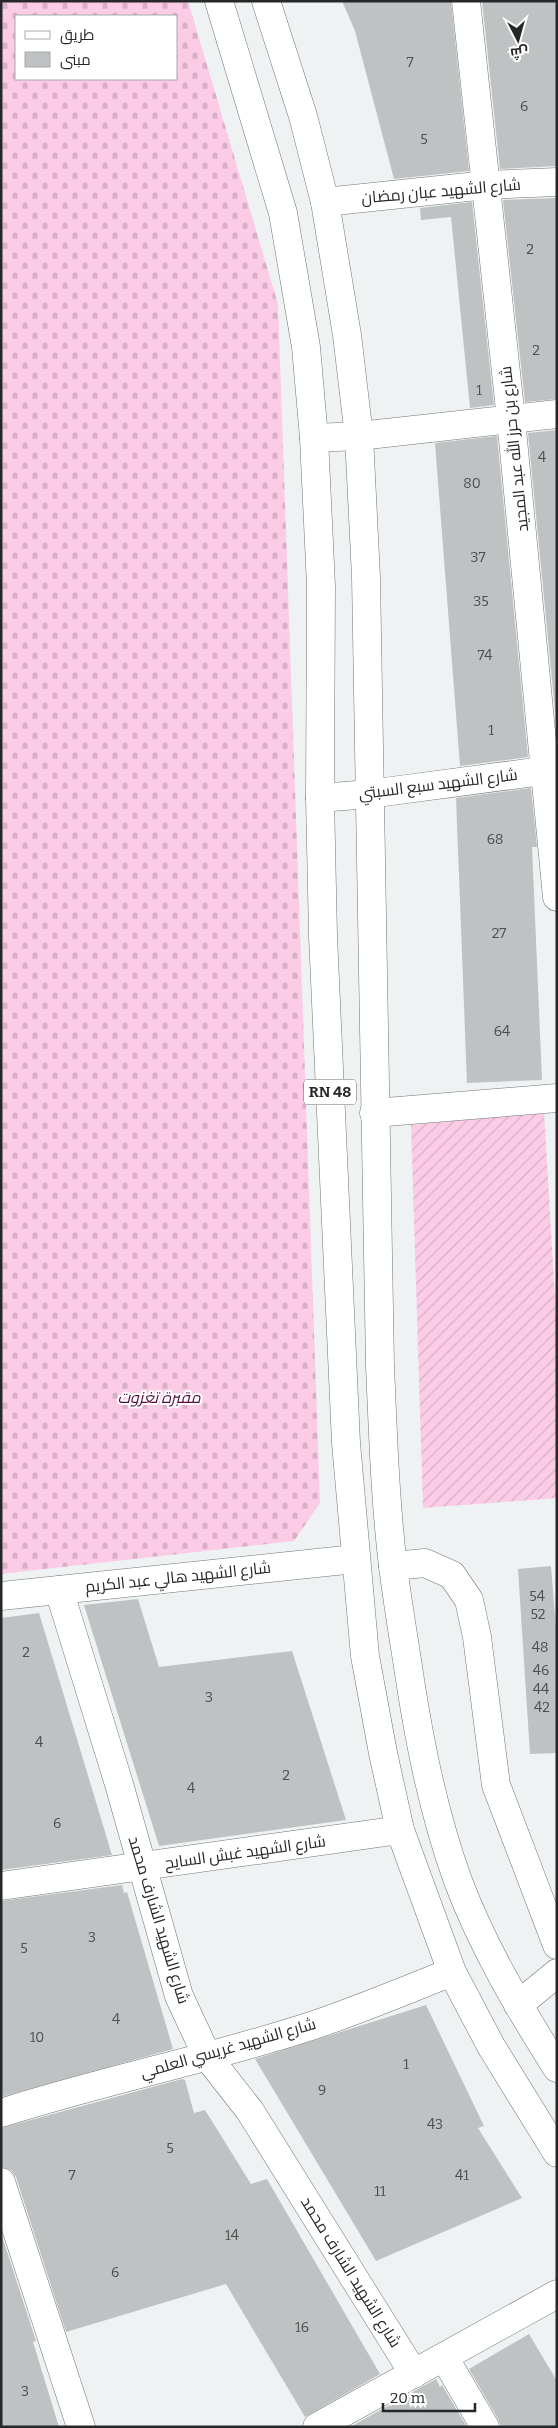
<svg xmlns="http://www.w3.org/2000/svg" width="558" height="2428" font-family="Bitter,Cairo,serif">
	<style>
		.cemetery { fill: url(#cemetery-stones); fill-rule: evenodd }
		.garden { fill: url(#garden-furrows) }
		.building { fill: #bec2c3 }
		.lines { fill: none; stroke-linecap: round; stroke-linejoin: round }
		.street-casing { stroke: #717576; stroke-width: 29 }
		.highway-casing { stroke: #717576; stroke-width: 29 }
		.street { stroke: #fff; stroke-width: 28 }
		.highway { stroke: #fff; stroke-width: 28 }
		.labels { text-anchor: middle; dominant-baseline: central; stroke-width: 4; stroke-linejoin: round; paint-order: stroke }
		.number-label { font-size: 14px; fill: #4c4e4f }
		.shield { fill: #fff; stroke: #676868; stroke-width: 1 }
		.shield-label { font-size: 15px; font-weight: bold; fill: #262728 }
		.street-label { font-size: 16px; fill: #262728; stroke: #fff }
		.park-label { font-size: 16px; font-style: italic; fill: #550d3f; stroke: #fff }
	</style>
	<defs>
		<pattern id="cemetery-stones" width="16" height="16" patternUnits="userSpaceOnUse" patternTransform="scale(1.25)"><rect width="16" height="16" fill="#fccce7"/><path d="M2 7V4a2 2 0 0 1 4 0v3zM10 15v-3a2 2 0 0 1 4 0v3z" fill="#d8afc6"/></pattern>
		<pattern id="garden-furrows" width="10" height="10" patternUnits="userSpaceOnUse" patternTransform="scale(1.25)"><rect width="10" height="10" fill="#fccce7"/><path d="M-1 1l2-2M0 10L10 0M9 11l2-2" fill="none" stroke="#d8afc6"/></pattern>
	</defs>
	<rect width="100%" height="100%" fill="#eef2f3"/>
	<path class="cemetery" d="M1,1H188L278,304L320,1503L294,1541L1,1574ZM16,16H176V79H16Z"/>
	<polygon class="garden" points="544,1112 557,1333 557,1498 423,1508 411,1125"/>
	<g class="building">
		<polygon points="342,1 451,1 469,171 394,179 355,31"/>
		<polygon points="482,1 557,1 557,166 500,169"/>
		<polygon points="557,198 557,399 525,402 503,200"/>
		<polygon points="472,202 494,405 470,408 451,217 421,220 420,208"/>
		<polygon points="557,430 557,731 528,433"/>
		<polygon points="497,436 528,757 460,766 435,443"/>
		<polygon points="531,788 537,847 532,847 542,1080 467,1083 456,798"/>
		<polygon points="551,1566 557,1641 557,1753 530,1754 518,1569"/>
		<polygon points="138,1599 159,1667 292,1651 346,1820 159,1846 84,1605"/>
		<polygon points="39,1613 112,1855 1,1870 1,1618"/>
		<polygon points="122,1885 124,1893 127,1892 173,2049 1,2097 1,1901"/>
		<polygon points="426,2005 484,2126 478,2128 522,2198 376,2261 255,2059"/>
		<polygon points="182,2079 185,2080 194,2113 205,2110 251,2184 267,2179 380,2374 305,2417 226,2284 66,2332 16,2177 11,2170 1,2167 1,2128"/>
		<polygon points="1,2233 36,2341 33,2342 59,2427 1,2427"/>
		<polygon points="529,2334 557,2381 557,2427 501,2427 498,2419 469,2369"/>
		<polygon points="436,2379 440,2387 442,2385 467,2427 350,2427"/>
	</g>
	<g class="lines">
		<defs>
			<g id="street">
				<polyline points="466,1 511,419 557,897"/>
				<polyline points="325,202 487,185 557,182"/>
				<polyline points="314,438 359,436 557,414"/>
				<polyline points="320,798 369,794 557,769"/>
				<polyline points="374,1113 557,1098"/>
				<polyline points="393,1566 425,1563 452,1575 469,1600 477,1637 496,1785 557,1945"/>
				<polyline points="59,1590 119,1784 179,1996 207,2056 250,2111 414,2374"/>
				<polyline points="1,1596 355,1559"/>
				<polyline points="1,1886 400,1830"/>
				<polyline points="518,2005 557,1973"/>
				<path d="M1,2113C104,2080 211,2059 314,2025C361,2009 406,1990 452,1972"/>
				<polyline points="1,2182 81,2427"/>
				<polyline points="444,2357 485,2427"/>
				<polyline points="317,2427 557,2294"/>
			</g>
			<g id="highway">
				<polyline points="219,1 283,213 306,347 314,438 321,586 320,798 323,936 346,1443 365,1656 383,1753 400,1830 452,1972 491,2046 557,2153"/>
				<path d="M266,1L303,116L325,202L347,335L359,436L366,577L380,1366C383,1433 385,1500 393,1566C397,1598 402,1629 407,1660C418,1735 432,1809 458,1881C483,1947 519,2008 557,2068"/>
			</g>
		</defs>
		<use href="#street" class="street-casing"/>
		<use href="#highway" class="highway-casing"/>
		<use href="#street" class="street"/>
		<use href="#highway" class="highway"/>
	</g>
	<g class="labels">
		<g class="number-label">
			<text x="410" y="62">7</text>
			<text x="524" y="106">6</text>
			<text x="424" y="139">5</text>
			<text x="530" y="249">2</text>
			<text x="536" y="350">2</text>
			<text x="479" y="390">1</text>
			<text x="542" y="457">4</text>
			<text x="472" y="483">80</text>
			<text x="478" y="557">37</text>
			<text x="481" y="601">35</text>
			<text x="485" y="655">74</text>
			<text x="491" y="730">1</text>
			<text x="495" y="839">68</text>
			<text x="499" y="933">27</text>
			<text x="502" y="1031">64</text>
			<text x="537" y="1596">54</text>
			<text x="538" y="1614">52</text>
			<text x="540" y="1647">48</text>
			<text x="26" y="1652">2</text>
			<text x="541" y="1670">46</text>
			<text x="541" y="1689">44</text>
			<text x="209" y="1697">3</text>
			<text x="542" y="1707">42</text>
			<text x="39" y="1742">4</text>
			<text x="286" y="1775">2</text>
			<text x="191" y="1788">4</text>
			<text x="57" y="1823">6</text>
			<text x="92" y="1937">3</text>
			<text x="24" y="1948">5</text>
			<text x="116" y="2019">4</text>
			<text x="37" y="2037">10</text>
			<text x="406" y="2064">1</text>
			<text x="322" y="2090">9</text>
			<text x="435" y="2124">43</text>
			<text x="170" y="2148">5</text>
			<text x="72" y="2175">7</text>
			<text x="462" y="2175">41</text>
			<text x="380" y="2191">11</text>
			<text x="232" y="2235">14</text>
			<text x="115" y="2272">6</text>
			<text x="302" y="2327">16</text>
			<text x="25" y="2391">3</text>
		</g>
		<rect class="shield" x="304" y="1079.5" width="52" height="25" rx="4"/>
		<g class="shield-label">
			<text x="330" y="1092">RN 48</text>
		</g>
		<g class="street-label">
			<text transform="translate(441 191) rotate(-5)">شارع الشهيد عبان رمضان</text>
			<text transform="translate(514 449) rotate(-96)">شارع بن حرز الله عبد المجيد</text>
			<text transform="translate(438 784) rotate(-7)">شارع الشهيد سبع السبتي</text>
			<text transform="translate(178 1577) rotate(-6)">شارع الشهيد هالي عبد الكريم</text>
			<text transform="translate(245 1852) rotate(-8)">شارع الشهيد غبش السايح</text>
			<text transform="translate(159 1920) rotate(73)">شارع الشهيد الشارف محمد</text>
			<text transform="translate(228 2048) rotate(-16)">شارع الشهيد غريسي العلمي</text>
			<text transform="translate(351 2272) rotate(58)">شارع الشهيد الشارف محمد</text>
		</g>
		<g class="park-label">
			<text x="159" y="1397">مقبرة تغزوت</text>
		</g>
	</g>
	<rect width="558" height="2428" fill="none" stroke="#262728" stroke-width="5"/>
	<rect x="15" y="15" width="162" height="65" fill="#ffffff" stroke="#a8a9a9"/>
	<rect x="25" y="31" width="25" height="8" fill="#ffffff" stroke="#a8a9a9"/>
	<text x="60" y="40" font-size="15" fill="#262728">طريق</text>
	<rect x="25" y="52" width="25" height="15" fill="#bec2c3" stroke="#a8a9a9"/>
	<text x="60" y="65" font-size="15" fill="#262728">مبنى</text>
	<g transform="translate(518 40) rotate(174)" stroke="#ffffff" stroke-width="4" paint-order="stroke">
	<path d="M0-4L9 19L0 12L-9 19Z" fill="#262728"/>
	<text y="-8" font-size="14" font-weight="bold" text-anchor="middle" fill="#262728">ش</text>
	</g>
	<path d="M383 2403v8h92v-8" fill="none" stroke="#262728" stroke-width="2.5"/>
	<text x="390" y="2403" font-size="15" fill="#262728" stroke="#ffffff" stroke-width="4" paint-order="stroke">20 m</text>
</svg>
